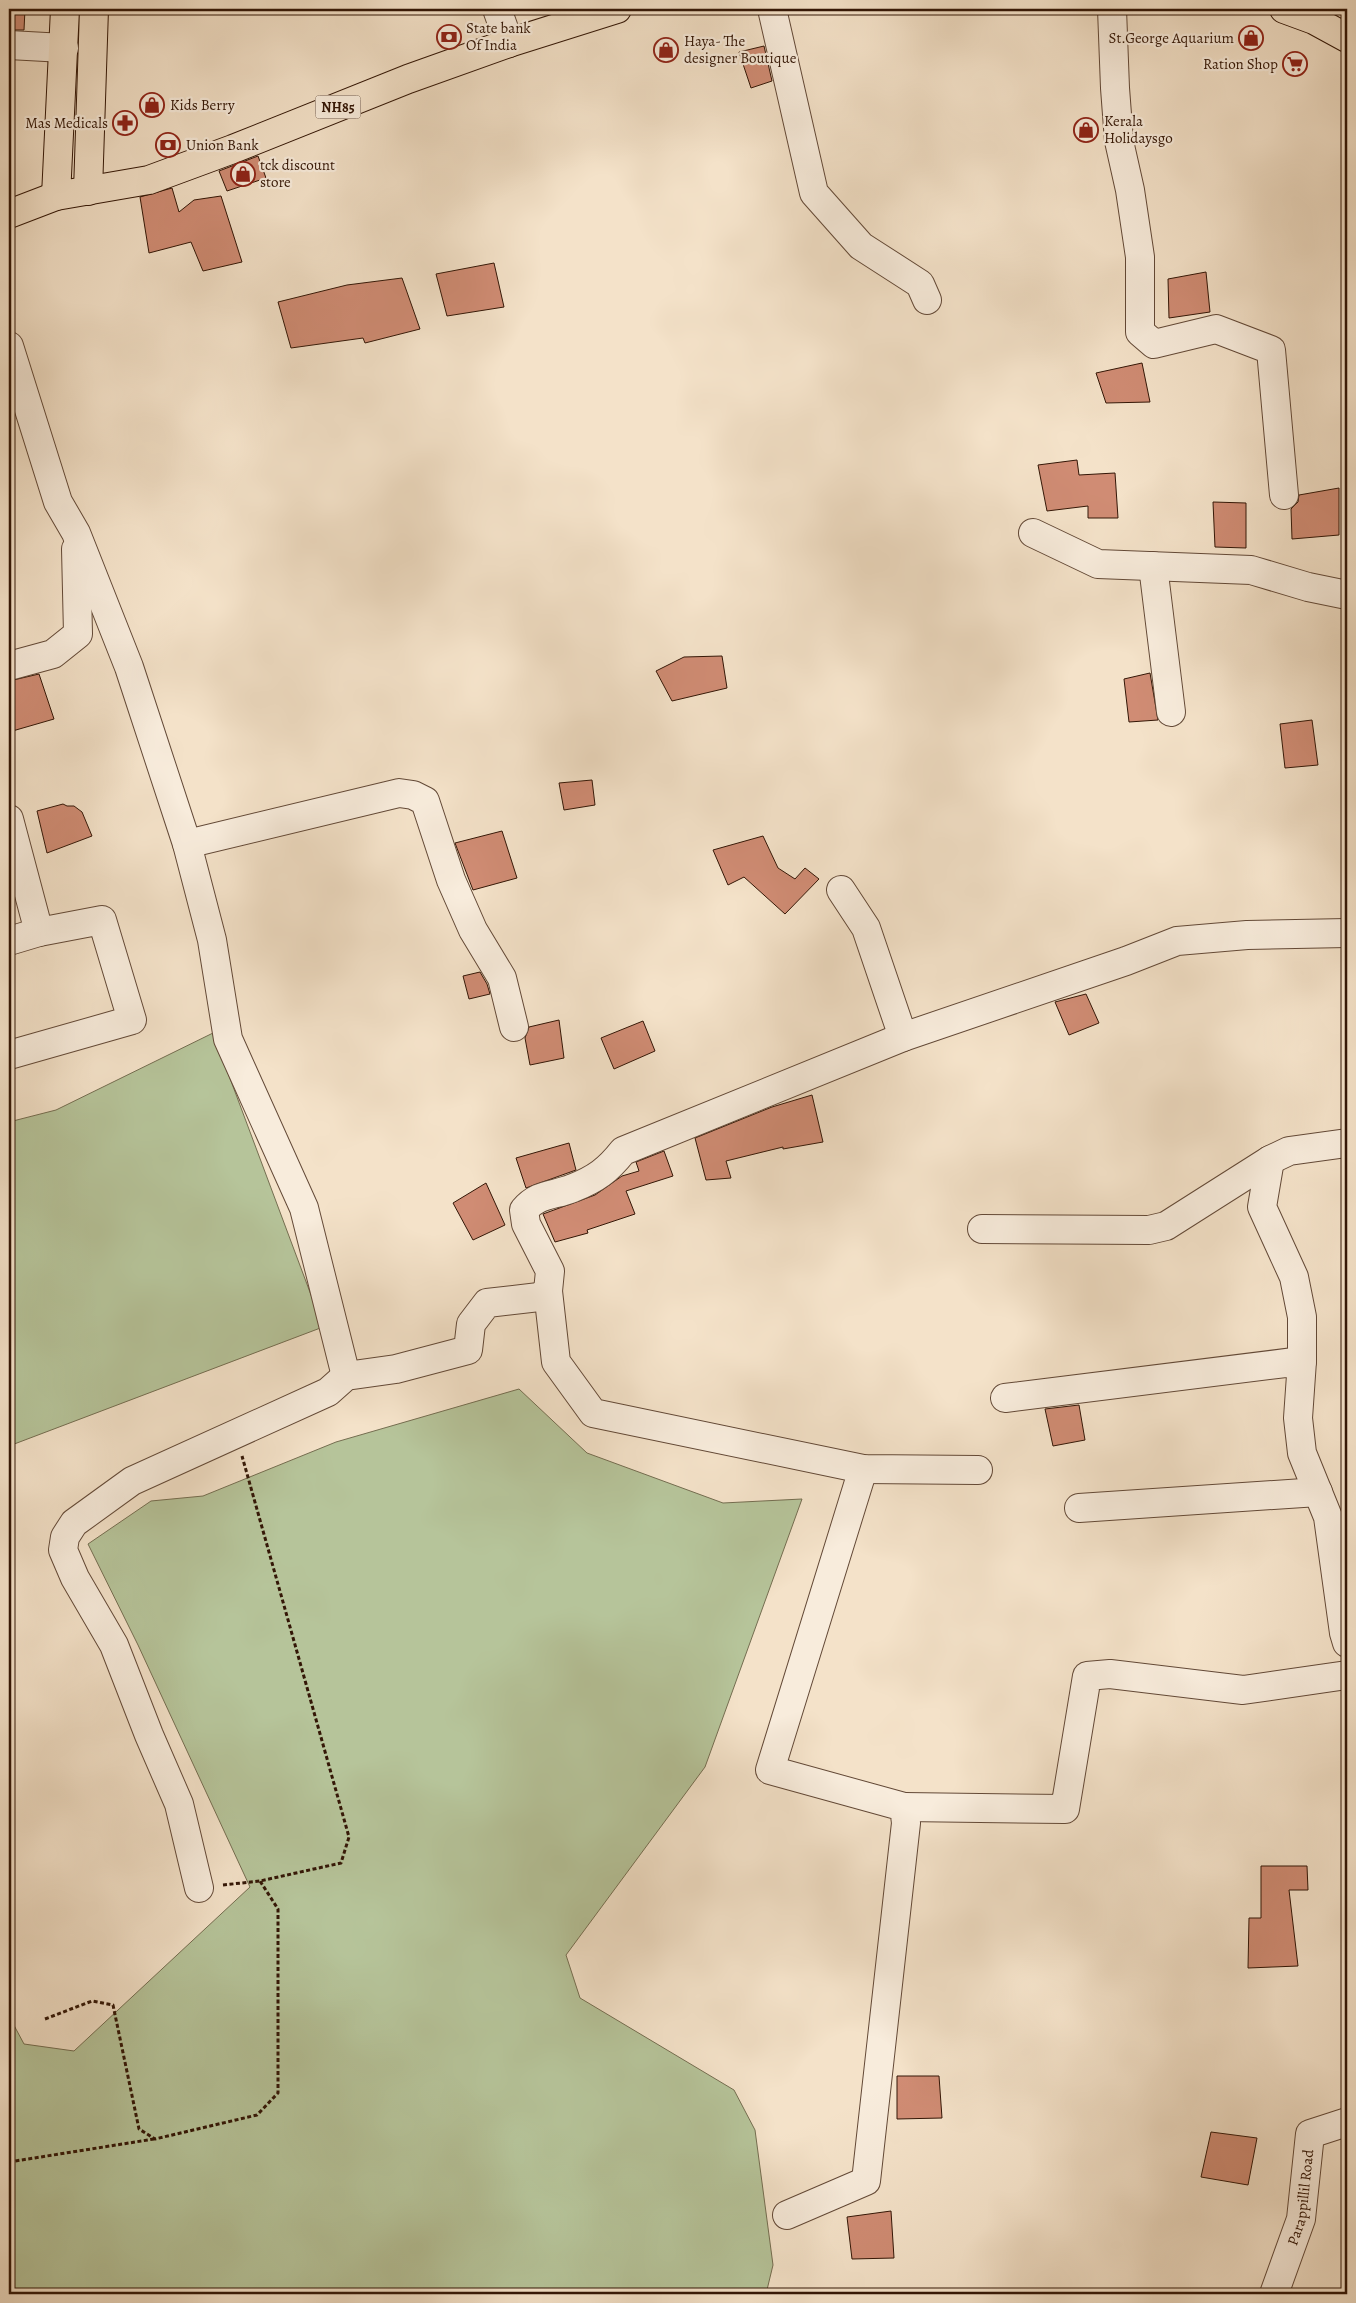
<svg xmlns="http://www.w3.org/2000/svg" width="1356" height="2303" font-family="Alegreya,serif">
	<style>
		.green { fill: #b6c49a; stroke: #746d50 }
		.building { fill: #d08c74; stroke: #331606 }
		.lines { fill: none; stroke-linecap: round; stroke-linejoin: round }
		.minor-casing { stroke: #634937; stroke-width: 30 }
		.major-casing { stroke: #331606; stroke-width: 30 }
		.highway-casing { stroke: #331606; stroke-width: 30 }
		.path { stroke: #331606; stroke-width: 3; stroke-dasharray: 4 2.5; stroke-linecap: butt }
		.minor { stroke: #f8ecdc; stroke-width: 28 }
		.major { stroke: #f4e2c9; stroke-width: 28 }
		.highway { stroke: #f4e2c9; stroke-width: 28 }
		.labels { text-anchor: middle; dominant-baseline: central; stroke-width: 4.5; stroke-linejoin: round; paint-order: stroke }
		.shield { fill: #f8ecdc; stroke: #6e5646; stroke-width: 1 }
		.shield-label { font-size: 14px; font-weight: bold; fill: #331606 }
		.poi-label { font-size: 15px; fill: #331606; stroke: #f8ecdc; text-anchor: start }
		.street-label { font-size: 15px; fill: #331606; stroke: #f8ecdc }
	</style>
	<rect width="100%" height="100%" fill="#f4e2c9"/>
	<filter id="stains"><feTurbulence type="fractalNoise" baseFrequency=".004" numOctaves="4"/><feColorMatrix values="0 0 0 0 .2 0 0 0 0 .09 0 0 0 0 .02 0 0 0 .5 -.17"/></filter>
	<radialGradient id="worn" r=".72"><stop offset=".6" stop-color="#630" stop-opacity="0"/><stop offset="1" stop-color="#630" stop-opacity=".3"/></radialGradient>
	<g class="green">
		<polygon points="213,1033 323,1327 9,1446 9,1122 56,1110"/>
		<polygon points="519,1389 587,1453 723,1503 802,1499 705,1767 566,1955 580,1998 734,2090 755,2130 773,2265 766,2294 9,2294 9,2016 24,2044 74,2051 250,1887 138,1645 88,1544 151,1501 203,1496 336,1442"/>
	</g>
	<g class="building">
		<polygon points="9,9 25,9 24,30 9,30"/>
		<polygon points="764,46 772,81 751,88 739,52"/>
		<polygon points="258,156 266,178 227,191 219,171"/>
		<polygon points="172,188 179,212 194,200 221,196 242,262 203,271 191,242 149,253 140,197"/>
		<polygon points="494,263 504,307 447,316 436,274"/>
		<polygon points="1206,272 1210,312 1169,318 1168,279"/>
		<polygon points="402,278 420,329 365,343 363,338 291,348 278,302 347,285"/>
		<polygon points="1142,363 1150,402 1106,403 1096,373"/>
		<polygon points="1077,460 1079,475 1115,473 1118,518 1088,518 1088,506 1047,511 1038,465"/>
		<polygon points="1339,488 1339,535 1292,539 1291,509 1298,502 1299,495"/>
		<polygon points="1213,502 1246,503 1246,548 1215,547"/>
		<polygon points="722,656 727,688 672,701 656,671 684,657"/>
		<polygon points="1150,673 1158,720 1129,722 1124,679"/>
		<polygon points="39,674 54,719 9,732 9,681"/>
		<polygon points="1312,720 1318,765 1285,768 1280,724"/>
		<polygon points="592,780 595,805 564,810 559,783"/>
		<polygon points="63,804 67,806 74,806 82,812 92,836 47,853 37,811"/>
		<polygon points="502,831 517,878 473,890 455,843"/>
		<polygon points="763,836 778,868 795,879 805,868 819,879 785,914 744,877 728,885 713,850"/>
		<polygon points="480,972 487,984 490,994 469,999 463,976"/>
		<polygon points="1086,994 1099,1023 1069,1035 1055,1002"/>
		<polygon points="559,1020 564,1058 530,1065 525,1038 529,1027"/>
		<polygon points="643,1021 655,1051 614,1069 601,1038"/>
		<polygon points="812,1095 823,1142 783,1149 783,1147 726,1161 731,1178 706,1180 695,1138 772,1107"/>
		<polygon points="569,1143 576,1170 526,1188 516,1158"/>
		<polygon points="664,1151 673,1176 626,1191 635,1214 587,1230 588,1233 555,1242 543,1214 595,1195 622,1176 639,1171 636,1162"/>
		<polygon points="486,1183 505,1225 473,1240 453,1203"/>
		<polygon points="1079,1405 1085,1440 1053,1446 1045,1409"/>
		<polygon points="1261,1866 1307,1866 1308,1890 1289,1890 1298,1966 1248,1968 1249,1918 1261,1918"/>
		<polygon points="897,2076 939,2076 942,2118 897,2119"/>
		<polygon points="1211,2132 1257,2138 1248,2185 1201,2177"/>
		<polygon points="891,2211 894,2258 852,2259 847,2217"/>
	</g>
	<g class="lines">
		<defs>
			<g id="minor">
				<polyline points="497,9 509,43"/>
				<polyline points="772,9 814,193 861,246 920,284 927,300"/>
				<polyline points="1112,9 1115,88 1119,141 1130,190 1140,257 1140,332 1154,344 1216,329 1271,350 1284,495"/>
				<polyline points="9,45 64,48"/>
				<polyline points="9,346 58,502 76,533 129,667 187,844 212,940 228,1039 304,1208 346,1376"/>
				<polyline points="1033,533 1098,564 1251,570 1308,587 1347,595"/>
				<polyline points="1153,566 1171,712"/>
				<polyline points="9,666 53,654 78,634 76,549"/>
				<polyline points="9,819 39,932 102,920 132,1020 9,1055"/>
				<polyline points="187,844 399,793 413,795 425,801 451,880 473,930 502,978 514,1027"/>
				<polyline points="841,890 866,928 903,1037"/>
				<polyline points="9,941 39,932"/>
				<polyline points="1270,1160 1262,1207 1294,1277 1302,1317 1302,1361"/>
				<polyline points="982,1229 1149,1230 1166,1226 1270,1160 1289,1151 1347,1143"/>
				<polyline points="1005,1398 1302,1361 1298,1418 1302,1453 1328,1517 1344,1633 1347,1643"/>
				<path d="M978,1470L863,1469L593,1413L556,1362L548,1291L550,1271L526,1224L524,1210C538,1193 554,1196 573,1188C596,1179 608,1170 623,1151L903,1037L1126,961L1177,941L1247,935L1347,933"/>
				<polyline points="1079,1508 1318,1492"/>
				<polyline points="904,1807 1065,1809 1087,1676 1110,1674 1243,1690 1347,1675"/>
				<polyline points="199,1888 179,1804 149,1735 114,1645 75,1578 63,1550 65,1537 74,1523 132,1481 328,1392 346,1376 396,1369 468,1350 471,1324 487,1303 539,1297 548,1291"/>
				<polyline points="787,2215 866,2181 906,1823 904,1807 770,1770 863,1469"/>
				<path id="s1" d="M1274,2294L1301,2219L1310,2134L1347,2122"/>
			</g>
			<polyline id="major" points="9,214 56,196"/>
			<g id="highway">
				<polyline points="65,9 56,196 149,180 233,149 408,79 509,43 617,9"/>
				<polyline points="1284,9 1314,20 1347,38"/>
				<polyline points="88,191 94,9"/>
			</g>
		</defs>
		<use href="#minor" class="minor-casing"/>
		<use href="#major" class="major-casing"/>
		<use href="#highway" class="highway-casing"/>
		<g class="path">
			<polyline points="223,1885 260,1881 341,1863 349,1837 242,1456"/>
			<polyline points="45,2019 92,2001 113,2005 139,2129 155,2139 257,2115 278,2093 278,1909 260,1881"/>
			<polyline points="9,2162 154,2139"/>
		</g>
		<use href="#minor" class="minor"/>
		<use href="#major" class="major"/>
		<use href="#highway" class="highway"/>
	</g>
	<defs>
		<symbol id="bank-ring" viewBox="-11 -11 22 22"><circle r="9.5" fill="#f8ecdc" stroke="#8f2418" stroke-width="1.5"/><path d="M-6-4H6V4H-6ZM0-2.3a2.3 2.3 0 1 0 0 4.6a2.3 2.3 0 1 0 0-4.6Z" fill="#8f2418"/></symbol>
		<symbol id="shop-ring" viewBox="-11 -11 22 22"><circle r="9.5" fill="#f8ecdc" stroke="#8f2418" stroke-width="1.5"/><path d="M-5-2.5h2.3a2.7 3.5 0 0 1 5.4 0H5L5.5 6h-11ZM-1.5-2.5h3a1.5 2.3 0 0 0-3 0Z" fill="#8f2418"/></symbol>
		<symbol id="supermarket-ring" viewBox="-11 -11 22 22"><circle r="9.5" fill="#f8ecdc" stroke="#8f2418" stroke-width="1.5"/><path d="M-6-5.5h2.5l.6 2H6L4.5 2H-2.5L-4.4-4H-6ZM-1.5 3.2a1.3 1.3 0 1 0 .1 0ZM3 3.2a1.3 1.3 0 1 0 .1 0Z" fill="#8f2418"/></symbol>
		<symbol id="pharmacy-ring" viewBox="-11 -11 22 22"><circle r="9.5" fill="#f8ecdc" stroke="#8f2418" stroke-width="1.5"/><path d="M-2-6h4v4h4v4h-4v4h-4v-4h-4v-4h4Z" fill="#8f2418"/></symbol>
	</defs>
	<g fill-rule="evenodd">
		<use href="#bank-ring" x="435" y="23" width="28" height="28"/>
		<use href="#shop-ring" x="1237" y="24" width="28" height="28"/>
		<use href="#shop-ring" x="652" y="36" width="28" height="28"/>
		<use href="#supermarket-ring" x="1281" y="50" width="28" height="28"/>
		<use href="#shop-ring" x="138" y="91" width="28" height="28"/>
		<use href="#pharmacy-ring" x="111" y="109" width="28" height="28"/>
		<use href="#shop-ring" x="1072" y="116" width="28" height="28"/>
		<use href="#bank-ring" x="154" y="131" width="28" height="28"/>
		<use href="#shop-ring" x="229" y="160" width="28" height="28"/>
	</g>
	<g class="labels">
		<rect class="shield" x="315.5" y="95.5" width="45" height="23" rx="4"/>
		<g class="shield-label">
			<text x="338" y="107">NH85</text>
		</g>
		<g class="poi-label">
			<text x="466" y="28">State bank<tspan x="466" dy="17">Of India</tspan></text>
			<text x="1234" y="38" text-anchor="end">St.George Aquarium</text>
			<text x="684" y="41">Haya- The<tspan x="684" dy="17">designer Boutique</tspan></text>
			<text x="1278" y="64" text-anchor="end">Ration Shop</text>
			<text x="170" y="105">Kids Berry</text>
			<text x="1104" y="121">Kerala<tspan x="1104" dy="17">Holidaysgo</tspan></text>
			<text x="108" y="123" text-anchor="end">Mas Medicals</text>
			<text x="186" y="145">Union Bank</text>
			<text x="260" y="165">tck discount<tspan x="260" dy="17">store</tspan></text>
		</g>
		<g class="street-label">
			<text stroke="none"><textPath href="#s1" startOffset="101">Parappillil Road</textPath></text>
		</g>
	</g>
	<rect width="1356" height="2303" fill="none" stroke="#f4e2c9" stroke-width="30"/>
	<rect x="10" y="10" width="1336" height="2283" fill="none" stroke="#331606" stroke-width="2.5"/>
	<rect x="15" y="15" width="1326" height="2273" fill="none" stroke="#331606"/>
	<rect width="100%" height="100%" filter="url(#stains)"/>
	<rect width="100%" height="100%" fill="url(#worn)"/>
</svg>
